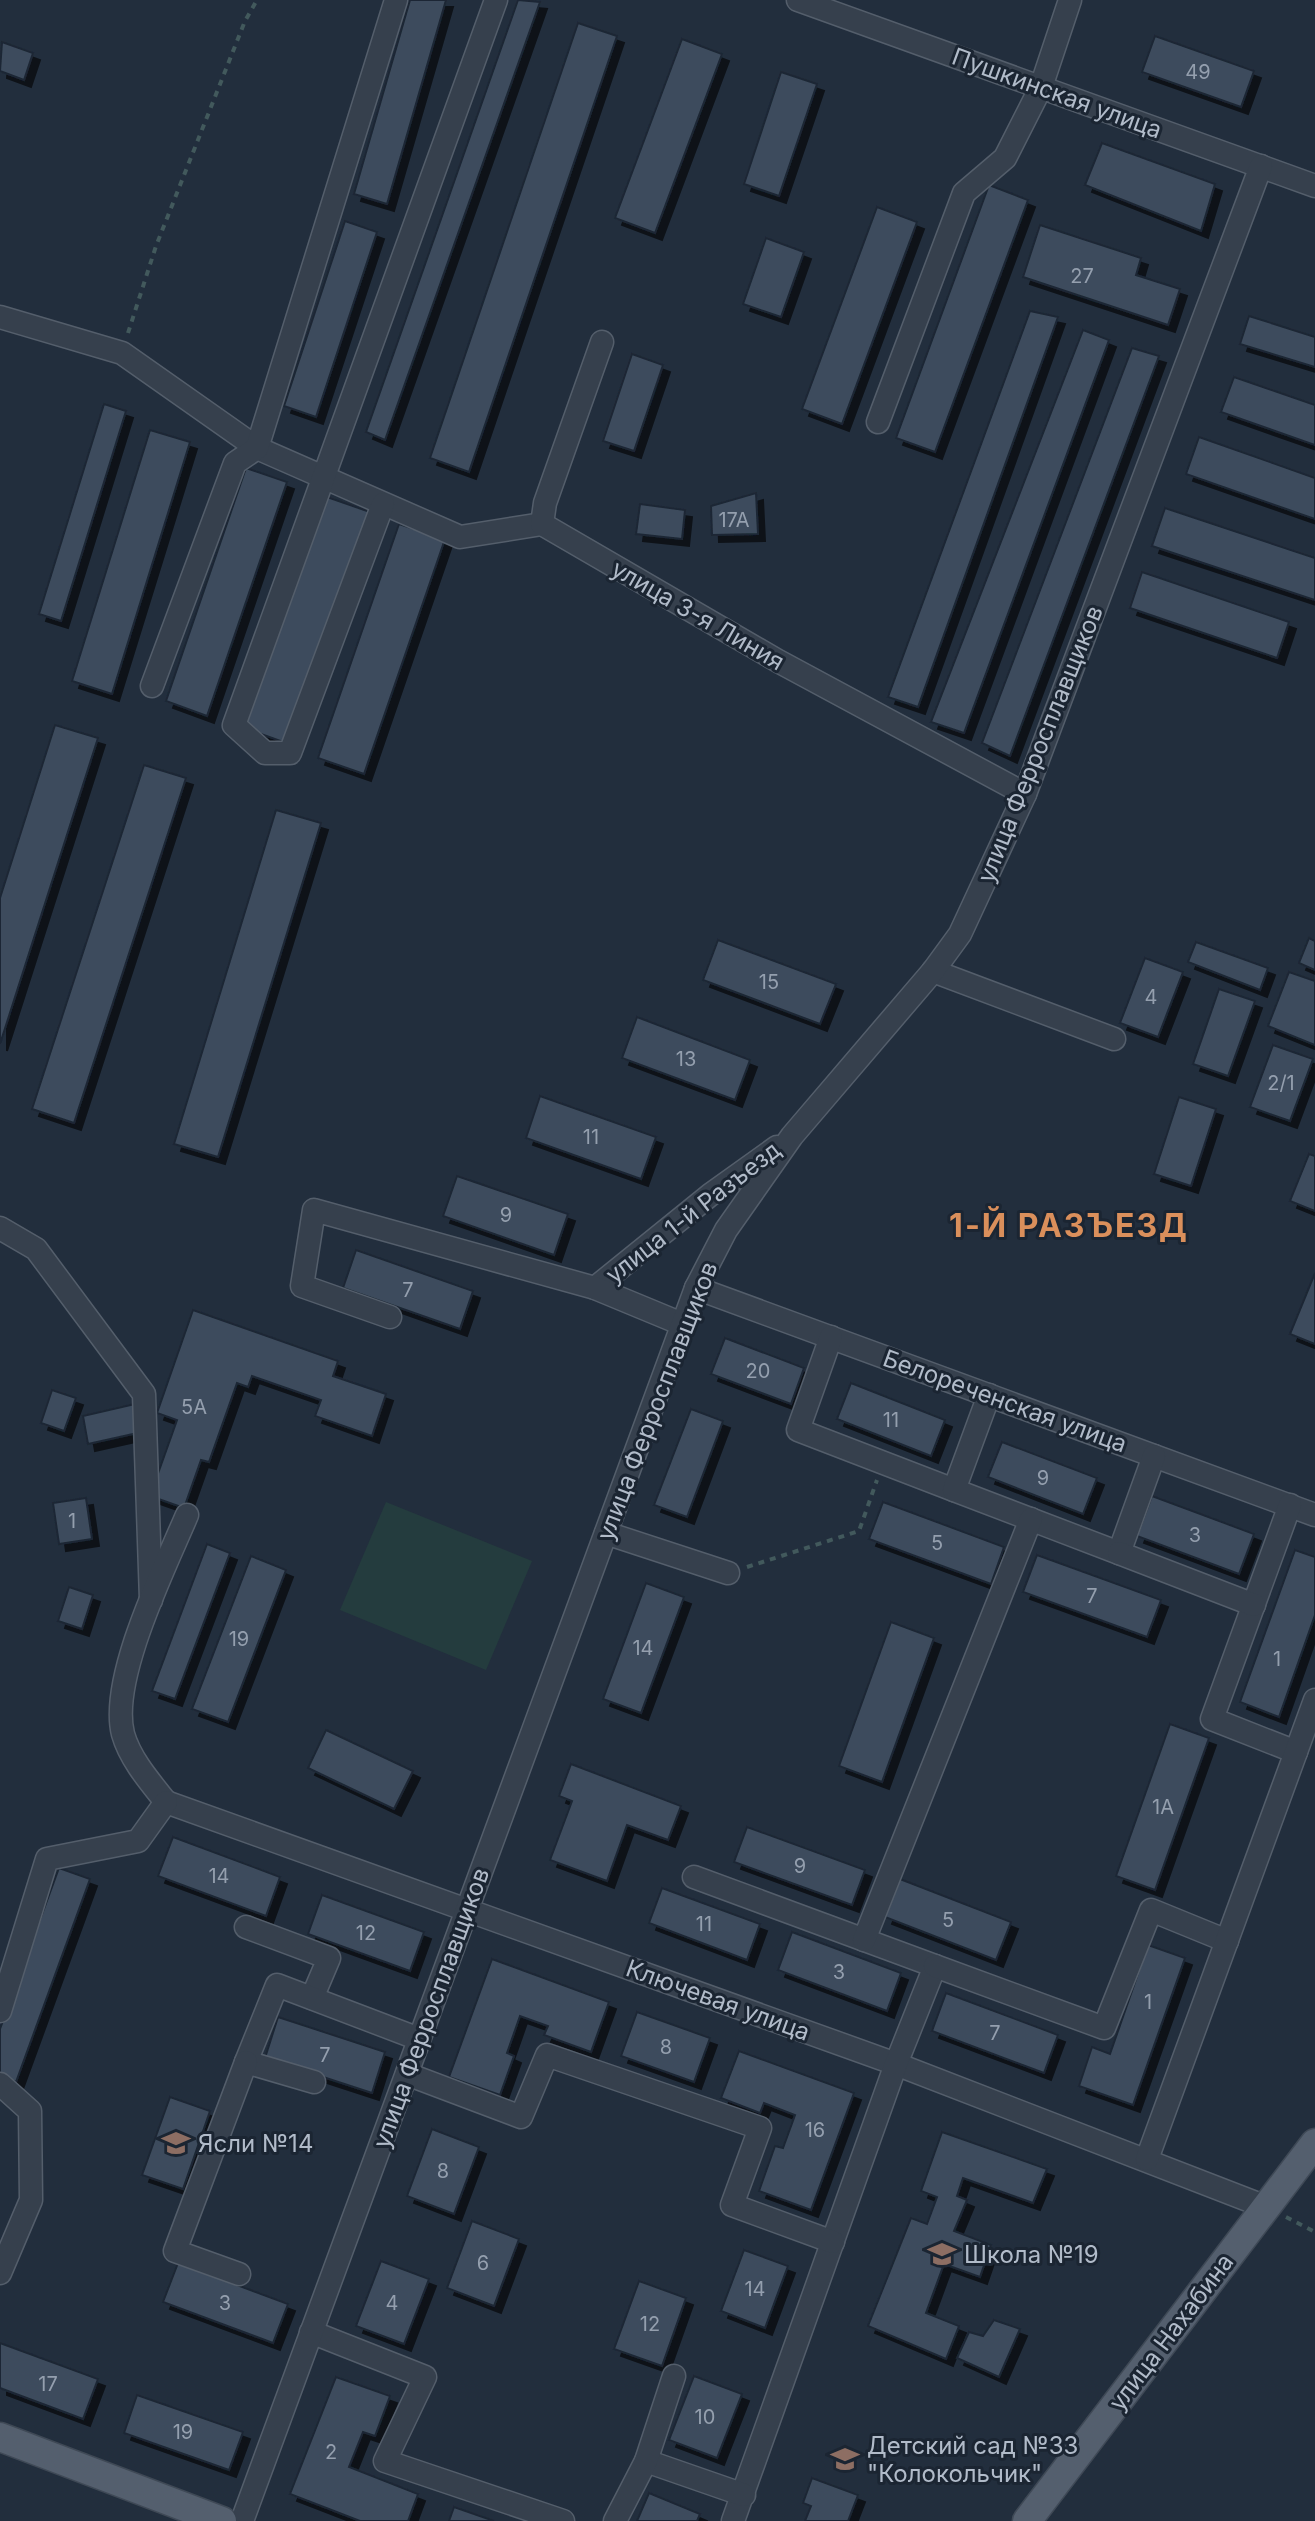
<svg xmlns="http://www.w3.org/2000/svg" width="1315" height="2521" font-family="Inter,sans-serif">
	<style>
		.green { fill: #243c3e }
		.building { fill: #3d4c5d; stroke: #1d2734; stroke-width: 2; filter: url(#shadow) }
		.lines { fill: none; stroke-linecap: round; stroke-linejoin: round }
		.minor-casing { stroke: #545e6b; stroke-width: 25 }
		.major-casing { stroke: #3f4956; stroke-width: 31 }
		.path { stroke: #42595c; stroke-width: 4; stroke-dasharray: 6 6; stroke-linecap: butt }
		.minor { stroke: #36404d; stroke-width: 22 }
		.major { stroke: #545f6e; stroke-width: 28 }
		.labels { text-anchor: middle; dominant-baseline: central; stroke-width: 6; stroke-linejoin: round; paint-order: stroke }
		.number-label { font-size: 20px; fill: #949fae }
		.street-label { font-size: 24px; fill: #b1bbc9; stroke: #1b2532 }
		.poi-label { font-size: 24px; fill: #b1bbc9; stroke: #1b2532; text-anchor: start }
		.district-label { font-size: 32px; font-weight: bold; letter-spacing: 2px; fill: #da8f5b; stroke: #1b2532 }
	</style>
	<defs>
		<filter id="shadow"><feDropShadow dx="7" dy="7" stdDeviation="0" flood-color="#0009"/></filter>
	</defs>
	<rect width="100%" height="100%" fill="#222e3d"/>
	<polygon class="green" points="386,1502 532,1561 486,1670 340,1610"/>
	<g class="building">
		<polygon points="410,0 446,0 387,204 354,194"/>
		<polygon points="518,0 540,2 385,440 366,432"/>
		<polygon points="578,23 617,36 469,472 430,458"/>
		<polygon points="1155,36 1254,71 1241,107 1142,72"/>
		<polygon points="682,39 722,54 655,233 615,218"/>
		<polygon points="2,42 33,53 24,80 0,71"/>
		<polygon points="781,72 817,84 779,196 744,184"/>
		<polygon points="1102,143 1215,184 1201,231 1085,185"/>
		<polygon points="989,185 1028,200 935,452 896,438"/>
		<polygon points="877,207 917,222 842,424 802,409"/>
		<polygon points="345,221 377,232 316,417 284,406"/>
		<polygon points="1040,225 1141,258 1136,275 1180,289 1168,325 1023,277"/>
		<polygon points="766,238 804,252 781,317 743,304"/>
		<polygon points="1030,311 1058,317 918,707 888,697"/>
		<polygon points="1249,316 1315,337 1315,367 1240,344"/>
		<polygon points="1083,330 1109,340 964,733 931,722"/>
		<polygon points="1132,348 1159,356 1010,756 982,743"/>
		<polygon points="632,354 663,365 634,451 603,441"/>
		<polygon points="1234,377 1315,405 1315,445 1221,412"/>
		<polygon points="104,404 126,411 61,621 39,614"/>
		<polygon points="150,430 190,442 112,694 72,681"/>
		<polygon points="1199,437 1315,478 1315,519 1186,474"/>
		<polygon points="246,468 287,482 207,716 166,701"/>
		<polygon points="756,493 758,534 712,535 711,506"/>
		<polygon points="327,497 370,512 286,743 242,727"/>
		<polygon points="640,504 685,510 682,539 636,534"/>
		<polygon points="1165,508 1315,558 1315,600 1152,546"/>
		<polygon points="399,524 445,539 364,774 318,758"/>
		<polygon points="1142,572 1289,622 1277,658 1130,608"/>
		<polygon points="55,725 98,738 0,1044 0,898"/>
		<polygon points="144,765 186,778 74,1123 32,1109"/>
		<polygon points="276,810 321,823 218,1157 174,1144"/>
		<polygon points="1309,938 1315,941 1315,970 1299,963"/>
		<polygon points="718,940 836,984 820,1024 703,980"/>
		<polygon points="1196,942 1268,968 1260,990 1188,962"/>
		<polygon points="1145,958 1183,972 1158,1037 1120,1023"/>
		<polygon points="1289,972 1315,981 1315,1045 1268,1026"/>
		<polygon points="1219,989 1255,1001 1228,1076 1193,1064"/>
		<polygon points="637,1017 750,1060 735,1100 622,1058"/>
		<polygon points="1273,1045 1313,1059 1290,1121 1250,1107"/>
		<polygon points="540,1096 656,1137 641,1179 526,1138"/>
		<polygon points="1179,1097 1216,1109 1191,1186 1154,1174"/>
		<polygon points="1309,1154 1315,1156 1315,1211 1290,1201"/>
		<polygon points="457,1176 568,1214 554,1255 443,1216"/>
		<polygon points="356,1250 473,1291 460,1329 343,1288"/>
		<polygon points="1315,1273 1315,1344 1290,1334"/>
		<polygon points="193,1310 338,1361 333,1376 386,1394 372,1436 315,1416 321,1400 252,1376 248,1387 237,1383 209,1462 201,1460 184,1508 150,1496 177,1420 157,1413"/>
		<polygon points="725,1338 804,1368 791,1404 711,1374"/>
		<polygon points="851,1383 945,1420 931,1456 837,1419"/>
		<polygon points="52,1390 76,1398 64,1431 41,1423"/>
		<polygon points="135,1404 142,1432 88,1444 83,1416"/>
		<polygon points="691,1409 723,1421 687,1517 654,1505"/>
		<polygon points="1002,1442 1097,1478 1083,1514 988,1477"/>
		<polygon points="1152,1496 1254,1534 1239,1574 1137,1536"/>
		<polygon points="86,1498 92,1539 59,1544 53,1503"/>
		<polygon points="883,1502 1004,1547 991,1584 869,1539"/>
		<polygon points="207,1544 230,1553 175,1699 152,1691"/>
		<polygon points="1295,1550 1315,1557 1315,1615 1279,1717 1240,1702"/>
		<polygon points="1037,1555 1161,1600 1147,1637 1023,1592"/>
		<polygon points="251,1556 286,1570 228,1722 192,1709"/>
		<polygon points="646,1583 684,1597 641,1713 603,1699"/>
		<polygon points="69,1587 93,1595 82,1629 58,1621"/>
		<polygon points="891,1622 934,1638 882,1782 839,1766"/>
		<polygon points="1170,1724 1209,1738 1155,1890 1116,1876"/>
		<polygon points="326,1730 413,1771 394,1809 308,1768"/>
		<polygon points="571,1764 681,1806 668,1840 627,1825 607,1881 550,1860 572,1801 559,1796"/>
		<polygon points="747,1827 865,1870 852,1905 734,1862"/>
		<polygon points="173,1837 280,1877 266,1916 158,1876"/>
		<polygon points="59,1868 90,1879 16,2082 0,2076 0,2029"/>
		<polygon points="900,1879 1011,1922 996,1960 885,1917"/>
		<polygon points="662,1888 760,1924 747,1960 649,1923"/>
		<polygon points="322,1895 424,1932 410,1971 308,1934"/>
		<polygon points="792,1932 901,1973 887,2011 778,1970"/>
		<polygon points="1148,1945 1185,1958 1133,2105 1079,2086 1092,2047 1110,2054"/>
		<polygon points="492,1959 609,2002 591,2052 544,2035 548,2026 520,2016 507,2053 514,2056 500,2095 449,2077"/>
		<polygon points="946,1993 1058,2035 1044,2073 932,2031"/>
		<polygon points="637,2012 710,2038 694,2082 621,2056"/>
		<polygon points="278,2017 385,2052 372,2093 265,2058"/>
		<polygon points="739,2051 854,2093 811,2210 759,2191 775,2146 783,2148 795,2115 764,2103 760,2113 721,2098"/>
		<polygon points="170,2097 210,2111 183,2189 142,2175"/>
		<polygon points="432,2129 479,2147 454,2214 407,2196"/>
		<polygon points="942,2132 1047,2169 1033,2203 963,2178 957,2196 967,2200 954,2231 991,2245 980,2277 944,2264 926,2313 959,2326 946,2359 868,2326 911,2218 927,2224 937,2197 921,2191"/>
		<polygon points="472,2221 519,2239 494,2306 447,2288"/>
		<polygon points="744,2250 788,2266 765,2328 721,2311"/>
		<polygon points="381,2261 429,2279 404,2344 356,2326"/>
		<polygon points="178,2263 288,2304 273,2343 163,2302"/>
		<polygon points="639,2281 686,2298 662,2366 614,2349"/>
		<polygon points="994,2320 1020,2329 999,2377 957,2358 969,2332 983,2336"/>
		<polygon points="0,2343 98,2379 83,2419 0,2388"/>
		<polygon points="694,2376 742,2394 717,2458 669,2440"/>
		<polygon points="336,2377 390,2396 375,2436 363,2432 349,2467 418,2494 408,2521 360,2521 290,2494"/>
		<polygon points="137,2395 243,2432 229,2470 124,2433"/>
		<polygon points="812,2478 858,2495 848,2521 805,2521 811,2506 803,2503"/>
		<polygon points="649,2493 700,2514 697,2521 637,2521"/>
		<polygon points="454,2507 494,2521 449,2521"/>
	</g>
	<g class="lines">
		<defs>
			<g id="minor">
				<polyline points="798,0 1315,186"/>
				<polyline points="0,317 122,353 257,448 460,537 542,524"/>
				<polyline points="602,342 545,503 542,524 778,661 1025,794"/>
				<polyline points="878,422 964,193 1005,158 1041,87 1070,0"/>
				<polyline points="383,504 290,753 265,753 234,725 496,0"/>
				<polyline points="152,686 235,463 257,448 396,0"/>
				<polyline points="933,971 1114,1039"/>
				<polyline points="0,1228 36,1249 144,1394 151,1600"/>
				<polyline points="595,1288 710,1195 777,1147"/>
				<polyline points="696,1288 1315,1515"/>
				<polyline points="390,1317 302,1286 314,1210 595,1288 682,1324"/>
				<polyline points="831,1337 798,1430 954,1490"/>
				<polyline points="989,1395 954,1490 1119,1553 1154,1456"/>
				<polyline points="1290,1505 1212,1719 1296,1752"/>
				<polyline points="606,1533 728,1573"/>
				<polyline points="1119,1553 1254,1605"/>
				<polyline points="166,1802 896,2064 1266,2207"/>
				<path d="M166,1802C150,1782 130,1759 123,1734C109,1679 165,1567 187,1515"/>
				<polyline points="694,1877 935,1966 896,2064 733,2521"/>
				<polyline points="246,1927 329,1958 312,1998"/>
				<polyline points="864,1940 1031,1519"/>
				<polyline points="935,1966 1104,2028 1151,1910 1227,1941"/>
				<polyline points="0,2011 47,1859 138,1841 166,1802"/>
				<polyline points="407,2074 521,2117 547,2055 760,2128 732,2205 833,2242"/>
				<polyline points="314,2082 246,2062 277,1985 419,2039"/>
				<polyline points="0,2084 30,2111 31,2200 0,2273"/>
				<polyline points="1147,2159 1315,1700"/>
				<polyline points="239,2274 175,2251 246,2062"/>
				<polyline points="311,2332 425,2377 385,2461 563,2521"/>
				<polyline points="646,2461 744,2495"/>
				<polyline points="242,2521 696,1288 726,1230 792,1136 933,971 960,934 1025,794 1261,166"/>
				<polyline points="615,2521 646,2461 674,2376"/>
			</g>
			<g id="major">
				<polyline points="0,2437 222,2521"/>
				<polyline points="1027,2521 1315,2143"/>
			</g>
		</defs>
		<use href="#minor" class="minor-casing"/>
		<use href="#major" class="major-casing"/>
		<g class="path">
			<polyline points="128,333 156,246 245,21 257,0"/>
			<polyline points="747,1567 859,1531 877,1480"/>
			<polyline points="1286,2217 1315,2232"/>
		</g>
		<use href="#minor" class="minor"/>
		<use href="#major" class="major"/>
	</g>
	<defs>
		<symbol id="school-bare" viewBox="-9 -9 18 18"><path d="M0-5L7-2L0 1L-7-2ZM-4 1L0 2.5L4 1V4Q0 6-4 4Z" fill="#8d6e63" stroke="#1b2532" stroke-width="2.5" paint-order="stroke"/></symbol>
	</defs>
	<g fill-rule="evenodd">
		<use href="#school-bare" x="156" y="2123" width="40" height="40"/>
		<use href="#school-bare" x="922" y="2234" width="40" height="40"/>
		<use href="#school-bare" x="825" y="2439" width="40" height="40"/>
	</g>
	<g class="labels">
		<g class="number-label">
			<text x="1198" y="72">49</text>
			<text x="1082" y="276">27</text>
			<text x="734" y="520">17А</text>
			<text x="769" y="982">15</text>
			<text x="1151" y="997">4</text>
			<text x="686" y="1059">13</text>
			<text x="1281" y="1083">2/1</text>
			<text x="591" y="1137">11</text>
			<text x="506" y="1215">9</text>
			<text x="408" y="1290">7</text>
			<text x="758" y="1371">20</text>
			<text x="194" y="1407">5А</text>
			<text x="891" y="1420">11</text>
			<text x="1043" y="1478">9</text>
			<text x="72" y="1521">1</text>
			<text x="1195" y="1535">3</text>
			<text x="937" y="1543">5</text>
			<text x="1092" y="1596">7</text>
			<text x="239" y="1639">19</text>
			<text x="643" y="1648">14</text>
			<text x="1277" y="1659">1</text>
			<text x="1163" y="1807">1А</text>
			<text x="800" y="1866">9</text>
			<text x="219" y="1876">14</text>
			<text x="948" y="1920">5</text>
			<text x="704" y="1924">11</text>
			<text x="366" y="1933">12</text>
			<text x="839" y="1972">3</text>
			<text x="1148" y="2002">1</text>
			<text x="995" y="2033">7</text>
			<text x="666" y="2047">8</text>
			<text x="325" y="2055">7</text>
			<text x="815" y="2130">16</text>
			<text x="443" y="2171">8</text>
			<text x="483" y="2263">6</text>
			<text x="755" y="2289">14</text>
			<text x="225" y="2303">3</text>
			<text x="392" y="2303">4</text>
			<text x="650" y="2324">12</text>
			<text x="48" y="2384">17</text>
			<text x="705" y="2417">10</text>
			<text x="183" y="2432">19</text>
			<text x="331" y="2452">2</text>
		</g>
		<g class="street-label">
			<text transform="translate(1057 93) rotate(20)">Пушкинская улица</text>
			<text transform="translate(698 615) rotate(30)">улица 3-я Линия</text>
			<text transform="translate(1040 744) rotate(-68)">улица Ферросплавщиков</text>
			<text transform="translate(693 1212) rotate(-38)">улица 1-й Разъезд</text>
			<text transform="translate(657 1401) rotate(-69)">улица Ферросплавщиков</text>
			<text transform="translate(1005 1401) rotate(20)">Белореченская улица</text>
			<text transform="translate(718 2000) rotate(20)">Ключевая улица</text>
			<text transform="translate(431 2008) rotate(-70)">улица Ферросплавщиков</text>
			<text transform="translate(1171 2332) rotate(-53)">улица Нахабина</text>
		</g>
		<g class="poi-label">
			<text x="198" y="2143">Ясли №14</text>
			<text x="964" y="2254">Школа №19</text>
			<text x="867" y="2445">Детский сад №33<tspan x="867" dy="28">"Колокольчик"</tspan></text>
		</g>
		<g class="district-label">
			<text x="1069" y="1225">1-Й РАЗЪЕЗД</text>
		</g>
	</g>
</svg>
